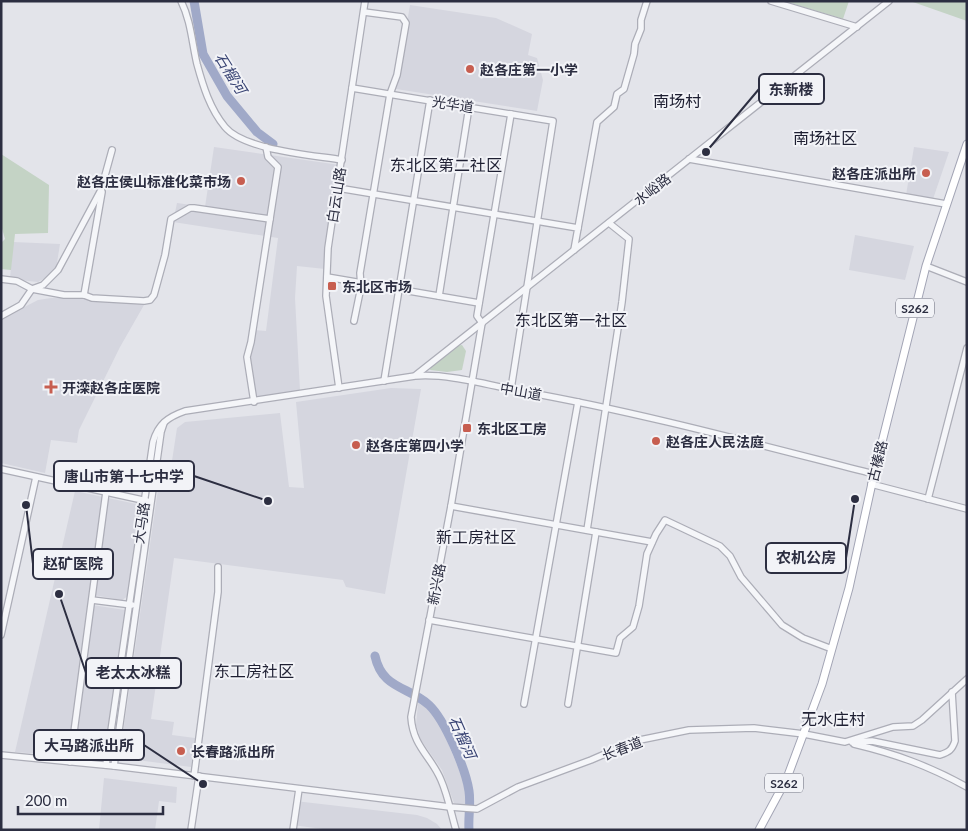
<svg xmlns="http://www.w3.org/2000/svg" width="968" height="831" font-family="Lato,'Noto Sans SC',sans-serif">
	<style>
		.built { fill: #d5d6df }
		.green { fill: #c4d3c5 }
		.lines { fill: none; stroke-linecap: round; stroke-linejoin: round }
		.river { stroke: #a0a9c8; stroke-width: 9 }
		.minor-casing { stroke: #acadb7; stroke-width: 8 }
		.major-casing { stroke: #a3a5b5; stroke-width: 9 }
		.minor { stroke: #f5f6f9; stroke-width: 5.5 }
		.major { stroke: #fff; stroke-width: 7 }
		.poi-dot { fill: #c75e50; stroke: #f2f3f7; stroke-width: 2 }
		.labels { text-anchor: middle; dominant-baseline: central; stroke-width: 4; stroke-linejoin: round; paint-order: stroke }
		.shield { fill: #f2f3f7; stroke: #676978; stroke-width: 1 }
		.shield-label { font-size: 12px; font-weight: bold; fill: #2c2e41 }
		.poi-label { font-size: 14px; font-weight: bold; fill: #2c2e41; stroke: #f2f3f7; text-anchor: start }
		.street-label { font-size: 14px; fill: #2c2e41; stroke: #f2f3f7 }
		.water-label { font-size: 15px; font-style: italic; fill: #384373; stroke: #f2f3f7 }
		.quarter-label { font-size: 16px; fill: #1e1f32; stroke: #f2f3f7 }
		.leader { fill: none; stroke: #2c2e41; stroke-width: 2 }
		.callout-dot { fill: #2c2e41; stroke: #f2f3f7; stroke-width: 2 }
		.callout { fill: #f2f3f7; stroke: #2c2e41; stroke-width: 2 }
		.callout-label { font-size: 15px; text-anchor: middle; font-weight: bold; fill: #2c2e41 }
	</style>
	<rect width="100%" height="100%" fill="#e3e4ea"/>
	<g class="built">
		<polygon points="410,5 496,18 532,34 528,55 537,58 543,80 537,111 396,89"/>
		<polygon points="214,147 340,165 325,269 297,266 295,298 300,391 256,397 249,356 253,330 266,331 278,238 173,222 177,203 205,207"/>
		<polygon points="914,147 949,152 933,199 906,195"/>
		<polygon points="855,235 914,246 905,280 849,270"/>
		<polygon points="13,242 60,244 56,269 51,275 38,282 10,279"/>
		<polygon points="51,298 80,298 94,301 142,303 144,305 120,347 79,430 77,443 51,440 45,473 1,463 1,319 38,300"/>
		<polygon points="391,388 421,389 385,594 346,587 343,580 174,558 151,719 174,722 172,735 195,738 191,767 129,759 121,747 160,475 170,474 177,428 185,422 280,413 289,487 304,488 296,402"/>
		<polygon points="75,491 141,505 128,596 122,600 93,595 92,605 125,610 104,759 15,752"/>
		<polygon points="418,703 424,706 437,717 462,777 465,789 465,806 454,803 442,770 421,740 416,725"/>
		<polygon points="104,778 177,787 176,803 159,801 155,830 99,830"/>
		<polygon points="295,801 417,815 427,818 437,824 442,830 331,830 292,825"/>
	</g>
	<g class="green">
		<polygon points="784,1 849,1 843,19"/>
		<polygon points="910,1 967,1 967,21"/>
		<polygon points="1,154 49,185 48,233 15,234 11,270 1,269 1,243 5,239 1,225"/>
		<polygon points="462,345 466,351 462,370 447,372 430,370 431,367 456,346"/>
	</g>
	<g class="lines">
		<g class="river">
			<polyline points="194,1 203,54 227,96 257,132 273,144"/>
			<path d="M375,656C382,689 408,686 429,705C445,720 466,770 469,791C471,804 468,817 469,830"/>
		</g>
		<defs>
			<g id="minor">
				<path d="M181,1C191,21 192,43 197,64C203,86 210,109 225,127C244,150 312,155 342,160"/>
				<polyline points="771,1 857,27"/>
				<polyline points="352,88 553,121 511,389"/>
				<polyline points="689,159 946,204"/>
				<polyline points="338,188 578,228 574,250"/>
				<polyline points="578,228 597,122 614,107 617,94 624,89 634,54 635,44 641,29 641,20 647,1"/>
				<polyline points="926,266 967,282"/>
				<polyline points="327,277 479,303"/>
				<polyline points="1,279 17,281 32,289 64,295 84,295 92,298 144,301 150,300 154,295 165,255 171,219 190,208 194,208 270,219"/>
				<polyline points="84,295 102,192"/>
				<polyline points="439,296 469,107"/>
				<polyline points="1,316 21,305 32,289 43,285 58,270 101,190 112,150"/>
				<polyline points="354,321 361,287 360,273 390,94 397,75 406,23 402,17 364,12"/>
				<polyline points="482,323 477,316 511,114"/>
				<polyline points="416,375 889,1"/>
				<polyline points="384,381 430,100"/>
				<polyline points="339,388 326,296 328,248 365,1"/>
				<polyline points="254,402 247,357 251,342 278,167 268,157 266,147"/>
				<polyline points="1,469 147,501"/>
				<polyline points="871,484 967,509"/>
				<polyline points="928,499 967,348"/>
				<polyline points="451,506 652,542"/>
				<polyline points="587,530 622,302 629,239 609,223"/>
				<polyline points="92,600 132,605"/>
				<polyline points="429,620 616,653 620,638 633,627 639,606 647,554 656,534 665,520 720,546 730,556 741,577 782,625 803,638 832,649"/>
				<polyline points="1,635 36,477"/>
				<polyline points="524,704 578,402"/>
				<polyline points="568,704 596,532"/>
				<path d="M852,742L872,741L940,755C949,752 952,750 955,741L952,692"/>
				<path d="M854,744C896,754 929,766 967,787"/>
				<polyline points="1,755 114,766 450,807 477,809 518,787 591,760 635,741 689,730 754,728 804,734 845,742 893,727 913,726 922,720 967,679"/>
				<polyline points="70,762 106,492"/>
				<path d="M106,765L153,442C158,424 168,417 185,411L415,376C446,373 488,385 520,391C639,412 756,444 874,474"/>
				<polyline points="114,766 161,432 164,423"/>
				<polyline points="194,776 218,592 218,567"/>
				<polyline points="191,830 199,776"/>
				<polyline points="293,830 299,789"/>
				<path d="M456,830C451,813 448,796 441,780C431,756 413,747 411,717L451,506L482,323"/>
			</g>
			<polyline id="major" points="759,830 787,778 822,684 849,588 874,474 926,266 967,144"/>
		</defs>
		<use href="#minor" class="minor-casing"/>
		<use href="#major" class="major-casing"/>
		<use href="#minor" class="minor"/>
		<use href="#major" class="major"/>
	</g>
	<g class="poi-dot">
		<circle cx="470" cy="69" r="5"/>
		<circle cx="926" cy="173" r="5"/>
		<circle cx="241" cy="181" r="5"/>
		<rect x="327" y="281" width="10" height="10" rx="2.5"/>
		<path d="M48.5 379.5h5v5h5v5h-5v5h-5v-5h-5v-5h5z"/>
		<rect x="462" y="423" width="10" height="10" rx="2.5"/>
		<circle cx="656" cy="441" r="5"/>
		<circle cx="356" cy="445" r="5"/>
		<circle cx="181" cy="751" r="5"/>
	</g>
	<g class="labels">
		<g class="shield">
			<rect x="896" y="298.5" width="38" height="19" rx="4"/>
			<rect x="765" y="773.5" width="38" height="19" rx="4"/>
		</g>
		<g class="shield-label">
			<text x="915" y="308">S262</text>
			<text x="784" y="783">S262</text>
		</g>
		<g class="poi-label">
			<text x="480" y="69">赵各庄第一小学</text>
			<text x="916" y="173" text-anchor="end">赵各庄派出所</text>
			<text x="231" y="181" text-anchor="end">赵各庄侯山标准化菜市场</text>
			<text x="342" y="286">东北区市场</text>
			<text x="62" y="387">开滦赵各庄医院</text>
			<text x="477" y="428">东北区工房</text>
			<text x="666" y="441">赵各庄人民法庭</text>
			<text x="366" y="445">赵各庄第四小学</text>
			<text x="191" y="751">长春路派出所</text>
		</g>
		<g class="street-label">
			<text transform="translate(453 104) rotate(9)">光华道</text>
			<text transform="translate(652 189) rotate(-38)">水峪路</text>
			<text transform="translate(336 195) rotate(-81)">白云山路</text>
			<text transform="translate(521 391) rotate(10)">中山道</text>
			<text transform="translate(877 461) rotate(-76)">古榛路</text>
			<text transform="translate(141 523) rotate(-82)">大马路</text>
			<text transform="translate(436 584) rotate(-79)">新兴路</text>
			<text transform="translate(622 748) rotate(-21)">长春道</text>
		</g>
		<g class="water-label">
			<text transform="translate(231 73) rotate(58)">石榴河</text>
			<text transform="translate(463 737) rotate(66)">石榴河</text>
		</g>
		<g class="quarter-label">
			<text x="677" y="100">南场村</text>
			<text x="825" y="137">南场社区</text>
			<text x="446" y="164">东北区第二社区</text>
			<text x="571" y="319">东北区第一社区</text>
			<text x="476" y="536">新工房社区</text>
			<text x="254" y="670">东工房社区</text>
			<text x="833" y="718">无水庄村</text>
		</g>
	</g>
	<path class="leader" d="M706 152L759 89M268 501L194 476M855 499L846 558M26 505L33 564M59 594L86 673M203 784L144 745"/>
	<g class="callout-dot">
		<circle cx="706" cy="152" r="5"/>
		<circle cx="268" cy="501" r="5"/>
		<circle cx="855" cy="499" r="5"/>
		<circle cx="26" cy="505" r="5"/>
		<circle cx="59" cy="594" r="5"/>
		<circle cx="203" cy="784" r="5"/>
	</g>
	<g class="callout">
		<rect x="759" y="74" width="65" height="30" rx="5"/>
		<rect x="54" y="461" width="140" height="30" rx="5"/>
		<rect x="766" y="543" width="80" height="30" rx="5"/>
		<rect x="33" y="549" width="80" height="30" rx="5"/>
		<rect x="86" y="658" width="95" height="30" rx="5"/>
		<rect x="34" y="730" width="110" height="30" rx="5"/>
	</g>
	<g class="callout-label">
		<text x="791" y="95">东新楼</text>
		<text x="124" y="482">唐山市第十七中学</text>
		<text x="806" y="563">农机公房</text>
		<text x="73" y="569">赵矿医院</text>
		<text x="133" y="678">老太太冰糕</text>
		<text x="89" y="751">大马路派出所</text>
	</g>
	<rect width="968" height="831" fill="none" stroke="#2c2e41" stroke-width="5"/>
	<path d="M18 806v8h145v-8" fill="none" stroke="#2c2e41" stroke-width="2.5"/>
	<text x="25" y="806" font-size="15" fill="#2c2e41" stroke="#f2f3f7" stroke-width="4" paint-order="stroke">200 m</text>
</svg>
